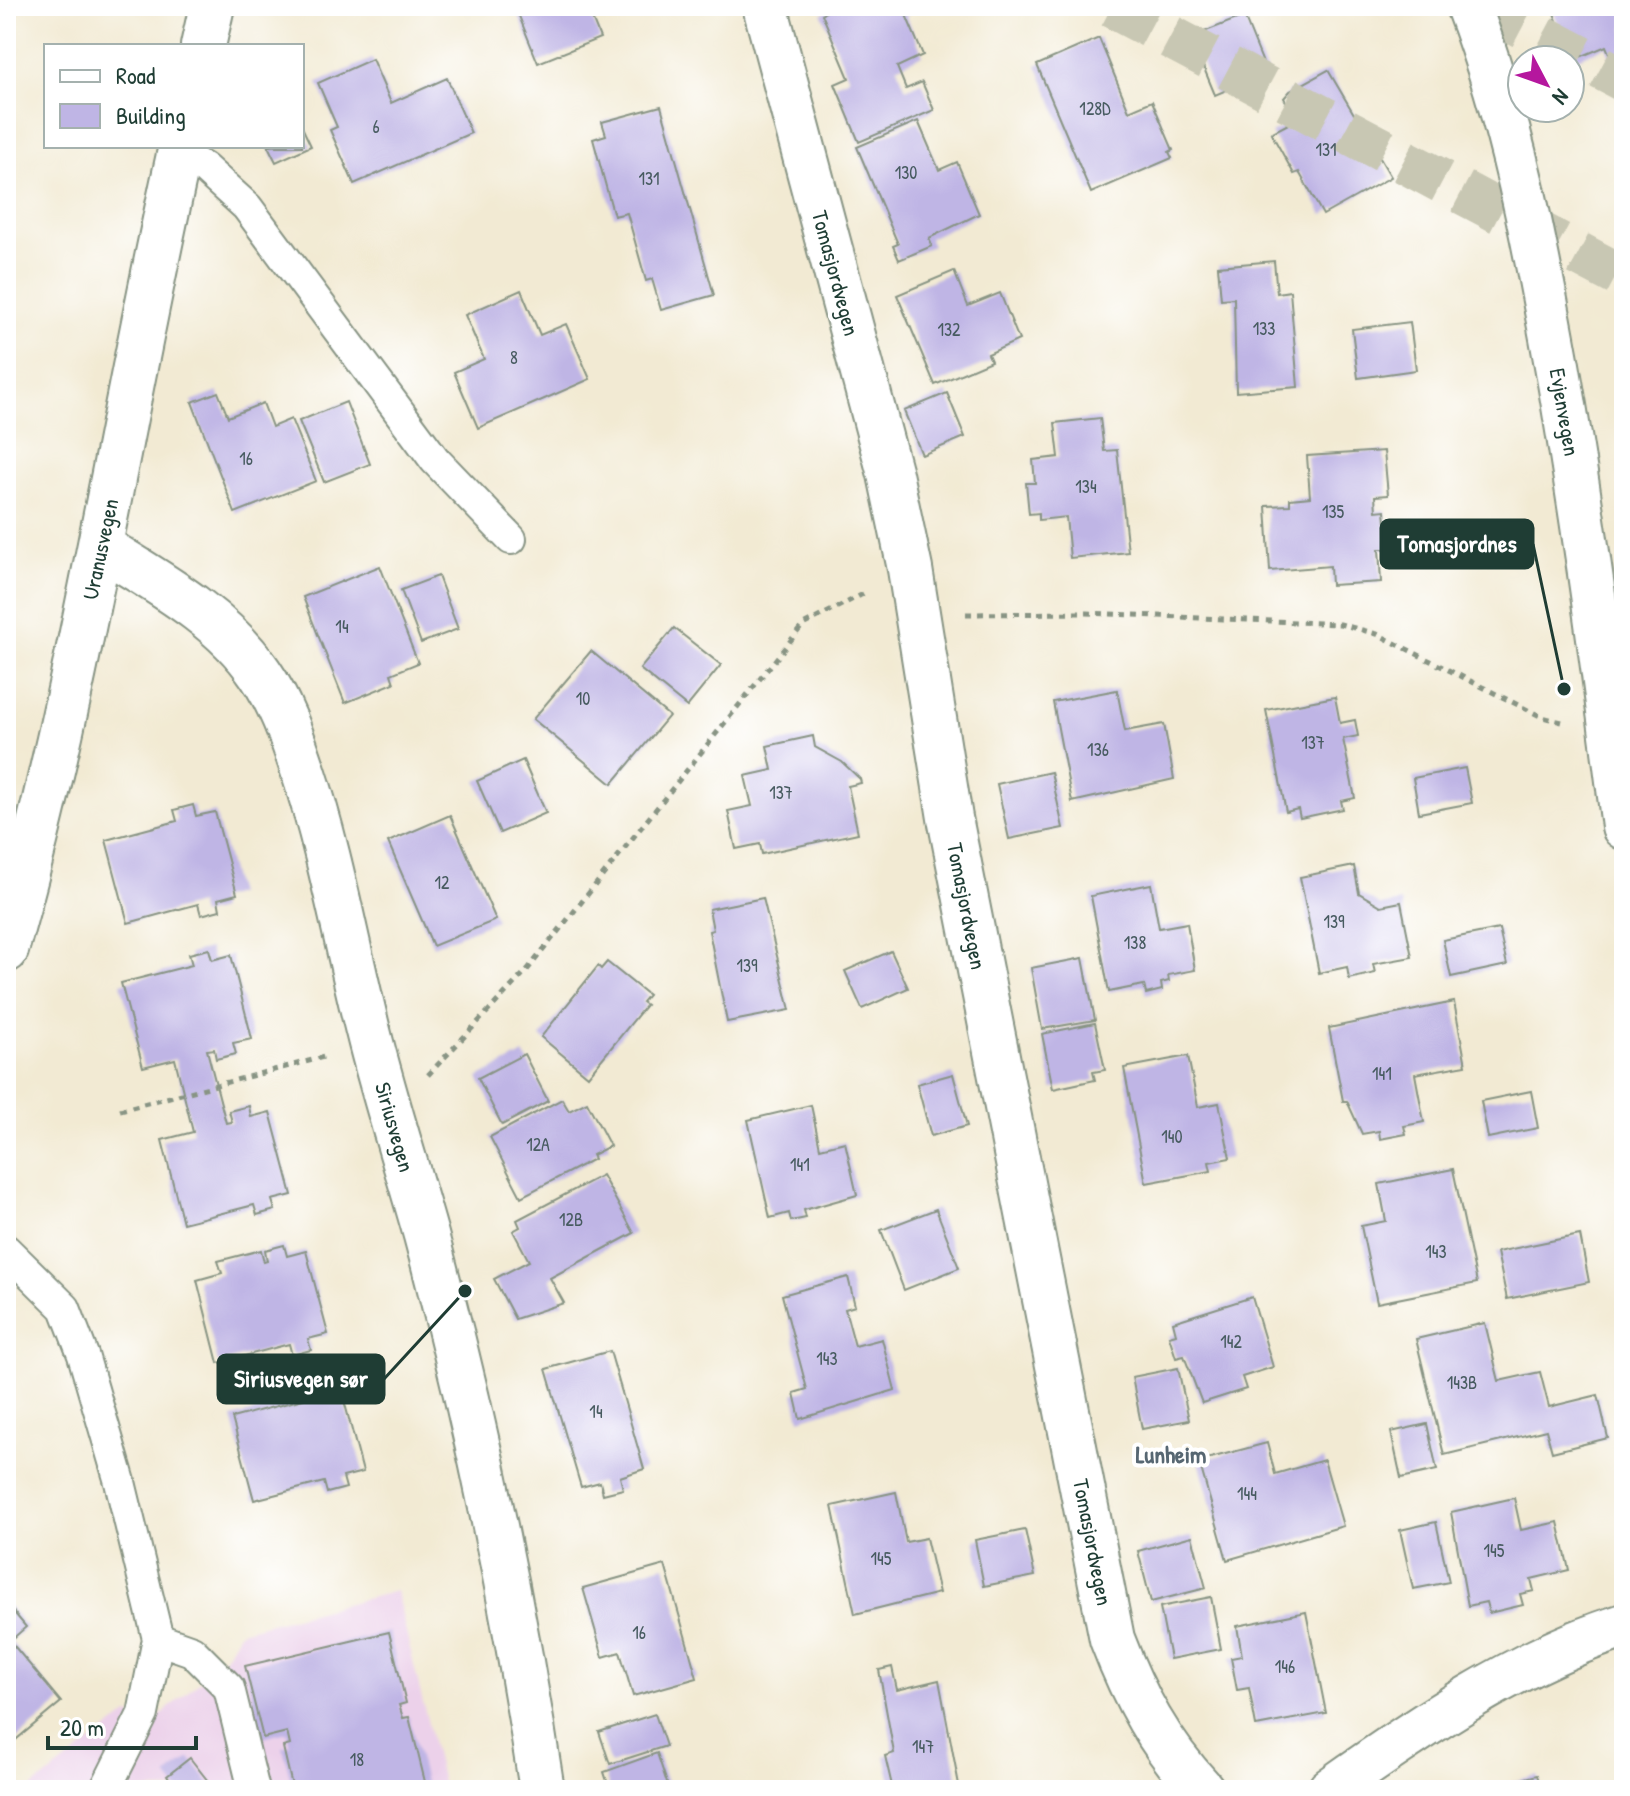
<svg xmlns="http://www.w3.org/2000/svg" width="1630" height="1796" font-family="'Patrick Hand',sans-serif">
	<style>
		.built { fill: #ecd1ea }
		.building { fill: #bfb5e5 }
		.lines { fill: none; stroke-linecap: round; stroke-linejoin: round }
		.trunk-tunnel { stroke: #c8c7b3; stroke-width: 44; stroke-dasharray: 44 22; stroke-linecap: butt }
		.service-casing { stroke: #889484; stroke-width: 34 }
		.minor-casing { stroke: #889484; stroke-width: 48 }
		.tertiary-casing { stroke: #889484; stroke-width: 48 }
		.path { stroke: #889484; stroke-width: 5; stroke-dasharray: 6 6; stroke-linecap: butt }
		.service { stroke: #fff; stroke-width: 30 }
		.minor { stroke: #fff; stroke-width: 44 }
		.tertiary { stroke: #fff; stroke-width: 44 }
		.labels { text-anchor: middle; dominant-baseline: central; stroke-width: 8; stroke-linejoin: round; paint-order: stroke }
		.number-label { font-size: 18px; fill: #475b60 }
		.street-label { font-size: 22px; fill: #1f3d34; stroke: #fff }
		.neighbourhood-label { font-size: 24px; font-weight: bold; fill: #576772; stroke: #fff }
		.leader { fill: none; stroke: #1f3d34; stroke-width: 3 }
		.callout-dot { fill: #1f3d34; stroke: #fff; stroke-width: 3 }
		.callout { fill: #1f3d34; stroke: #1f3d34; stroke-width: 3 }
		.callout-label { font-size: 24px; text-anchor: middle; font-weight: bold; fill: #fff }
	</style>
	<rect width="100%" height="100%" fill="#fff"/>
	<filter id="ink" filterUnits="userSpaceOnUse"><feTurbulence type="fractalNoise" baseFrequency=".0125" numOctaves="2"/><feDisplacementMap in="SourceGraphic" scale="16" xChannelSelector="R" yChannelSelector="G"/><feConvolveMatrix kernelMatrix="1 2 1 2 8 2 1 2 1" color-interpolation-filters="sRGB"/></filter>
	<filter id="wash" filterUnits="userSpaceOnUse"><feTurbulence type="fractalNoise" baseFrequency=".006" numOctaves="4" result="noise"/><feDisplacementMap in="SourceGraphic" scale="32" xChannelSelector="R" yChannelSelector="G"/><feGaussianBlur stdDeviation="1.8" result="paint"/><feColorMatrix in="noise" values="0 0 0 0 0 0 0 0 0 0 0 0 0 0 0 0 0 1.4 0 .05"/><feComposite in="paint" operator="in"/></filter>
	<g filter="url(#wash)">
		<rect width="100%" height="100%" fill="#f2ead3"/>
		<polygon class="built" points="396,1591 444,1790 29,1790 128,1714 154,1721 221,1663 240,1631"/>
		<g id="blocks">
			<g class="building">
				<polygon points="515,6 587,6 600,38 538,63"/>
				<polygon points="836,6 927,6 906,15 923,55 897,67 906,89 922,82 934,110 859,142 835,84 849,78 822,14"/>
				<polygon points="1551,6 1624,6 1624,89 1606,46 1573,60"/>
				<polygon points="1244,16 1267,73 1215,95 1191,37"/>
				<polygon points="1099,38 1129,111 1152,101 1173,150 1169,152 1172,158 1091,193 1037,65"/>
				<polygon points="372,59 391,103 447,78 471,133 354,184 330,130 337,127 318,83"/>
				<polygon points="1328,70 1391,177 1323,215 1299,172 1294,174 1271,133 1296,120 1284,98 1290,91"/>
				<polygon points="661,106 714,295 661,310 652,279 646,281 627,213 614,216 593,139 606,135 602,122"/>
				<polygon points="918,121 939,170 957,162 979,214 929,238 932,246 899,260 893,246 898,244 857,147"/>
				<polygon points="302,127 311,146 276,162 268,146 302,146"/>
				<polygon points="1274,261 1277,293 1290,291 1298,387 1236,392 1234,298 1221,299 1218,266"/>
				<polygon points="954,271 968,306 1000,293 1019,340 988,354 991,361 935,385 897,295"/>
				<polygon points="521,290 540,335 566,324 590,379 478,428 454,372 484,359 465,315"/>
				<polygon points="1410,322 1416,370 1358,378 1352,329"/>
				<polygon points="218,392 228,417 263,403 272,427 291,419 316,481 235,513 192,402"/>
				<polygon points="947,393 965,437 922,455 904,411"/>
				<polygon points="346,402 370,464 324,482 299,421"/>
				<polygon points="1100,418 1104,451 1117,450 1128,552 1070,558 1066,517 1039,520 1039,513 1029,514 1026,483 1035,483 1033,460 1059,457 1055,423"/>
				<polygon points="1384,451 1388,495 1375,496 1376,511 1385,510 1388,549 1379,549 1381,582 1331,585 1330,566 1270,571 1266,506 1290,505 1290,499 1310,497 1307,456"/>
				<polygon points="380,566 418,663 391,674 394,683 345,703 303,597"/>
				<polygon points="438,576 458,629 421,643 401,590"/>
				<polygon points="674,628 721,665 687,707 640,669"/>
				<polygon points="591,651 669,716 612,784 533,719"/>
				<polygon points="1117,690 1125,731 1164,724 1174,779 1072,802 1053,702"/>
				<polygon points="1335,697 1340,723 1355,720 1358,736 1343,739 1355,798 1341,801 1343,809 1300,818 1298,809 1286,812 1266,710"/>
				<polygon points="813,736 815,747 842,762 860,779 861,783 848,786 858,833 762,854 760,844 736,849 728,811 752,806 745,776 772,770 767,746"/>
				<polygon points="523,760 546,813 500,833 477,781"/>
				<polygon points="1465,768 1472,803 1419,813 1413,778"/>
				<polygon points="1051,772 1063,828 1009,839 997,784"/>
				<polygon points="193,805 196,816 215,812 237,894 218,899 220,910 201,915 198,904 128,923 106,840 177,821 174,810"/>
				<polygon points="450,815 496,920 433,946 388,842"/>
				<polygon points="1354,866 1359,893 1381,906 1401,902 1412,957 1373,964 1375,973 1349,979 1347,967 1319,973 1300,877"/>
				<polygon points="1151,884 1159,928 1187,923 1195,970 1168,975 1169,981 1161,983 1162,990 1146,994 1144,985 1109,992 1091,896"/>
				<polygon points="763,898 790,1010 727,1022 709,931 713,930 709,909"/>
				<polygon points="1499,929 1507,965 1451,977 1443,940"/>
				<polygon points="209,949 212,960 231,955 252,1039 233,1043 236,1054 216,1059 214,1049 207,1050 226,1123 232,1122 229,1111 249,1106 251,1117 270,1112 292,1195 272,1200 275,1210 257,1215 254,1205 183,1223 162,1140 193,1132 175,1059 143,1067 121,983 192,965 189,954"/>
				<polygon points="891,951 908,988 862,1009 845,971"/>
				<polygon points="1083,958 1095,1020 1042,1029 1031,968"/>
				<polygon points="607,962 648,995 642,1002 646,1005 588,1076 541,1037 598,966 601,969"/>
				<polygon points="1454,1002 1466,1065 1415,1074 1424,1122 1404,1126 1406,1134 1380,1139 1379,1131 1362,1134 1347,1101 1343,1101 1329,1028"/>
				<polygon points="1095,1023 1105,1070 1093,1072 1095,1080 1053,1089 1042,1034"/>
				<polygon points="524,1054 548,1101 502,1125 478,1078"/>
				<polygon points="1188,1056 1198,1107 1219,1103 1230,1158 1209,1162 1211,1171 1146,1183 1124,1068"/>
				<polygon points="953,1074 967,1126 931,1136 917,1084"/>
				<polygon points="1531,1091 1538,1128 1488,1138 1481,1101"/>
				<polygon points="562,1099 569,1111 587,1102 610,1146 592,1155 594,1159 521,1197 490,1137"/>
				<polygon points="811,1105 820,1148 845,1142 857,1195 804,1210 806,1218 791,1221 789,1213 770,1218 748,1120"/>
				<polygon points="1453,1169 1477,1283 1377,1303 1361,1226 1386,1221 1379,1184"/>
				<polygon points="602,1175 634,1233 550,1278 564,1303 515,1319 494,1279 529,1261 513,1231 520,1227 517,1220"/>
				<polygon points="936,1209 959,1268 904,1290 881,1230"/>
				<polygon points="1580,1235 1589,1282 1507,1299 1497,1252"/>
				<polygon points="284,1245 287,1256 306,1251 328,1334 308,1339 311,1350 292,1355 289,1344 218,1363 197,1280 222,1273 218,1261 261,1250 264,1262 267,1261 265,1250"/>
				<polygon points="848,1277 855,1306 845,1309 855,1346 882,1339 895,1390 800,1419 794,1393 807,1389 782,1295"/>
				<polygon points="1252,1297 1273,1367 1242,1377 1246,1389 1202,1403 1184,1356 1176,1358 1169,1336 1176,1334 1173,1322"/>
				<polygon points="1485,1323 1499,1381 1540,1372 1549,1407 1598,1395 1608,1438 1552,1452 1546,1430 1444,1455 1416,1339"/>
				<polygon points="610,1351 644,1469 620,1477 623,1489 603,1494 600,1482 581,1487 546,1369"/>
				<polygon points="1178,1368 1189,1420 1142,1429 1132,1377"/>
				<polygon points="319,1383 322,1394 341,1389 363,1472 343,1477 346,1488 327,1493 324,1482 254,1500 232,1418 303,1399 300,1388"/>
				<polygon points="1427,1424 1437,1470 1401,1478 1391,1432"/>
				<polygon points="1267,1443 1275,1474 1324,1460 1343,1526 1227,1560 1199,1461"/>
				<polygon points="896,1492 906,1542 926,1538 939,1593 855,1614 832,1506"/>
				<polygon points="1514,1498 1521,1530 1558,1522 1569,1570 1531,1579 1534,1591 1520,1594 1523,1605 1489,1613 1486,1602 1468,1606 1451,1512"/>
				<polygon points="1436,1522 1449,1582 1413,1589 1400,1530"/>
				<polygon points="1025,1530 1035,1576 984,1586 975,1540"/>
				<polygon points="1192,1536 1206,1588 1151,1602 1138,1551"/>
				<polygon points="665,1565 697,1678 633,1696 620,1652 603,1657 583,1588"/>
				<polygon points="1211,1597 1221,1649 1170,1659 1160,1607"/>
				<polygon points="6,1603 26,1627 10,1641 61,1702 6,1748"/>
				<polygon points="1306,1612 1326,1713 1256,1726 1249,1688 1237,1690 1231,1658 1242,1656 1237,1626"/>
				<polygon points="389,1632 406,1703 399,1705 403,1718 409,1717 427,1790 293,1790 283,1747 290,1745 287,1732 263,1738 245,1666"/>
				<polygon points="892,1667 897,1690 939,1680 960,1790 893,1790 885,1756 894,1753 879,1670"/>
				<polygon points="655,1714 666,1746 610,1764 599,1732"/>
				<polygon points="657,1753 668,1786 655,1790 610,1790 604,1772"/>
				<polygon points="190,1758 215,1790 178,1790 167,1776"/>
				<polygon points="1537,1775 1542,1790 1485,1790 1485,1789"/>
			</g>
		</g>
	</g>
	<g filter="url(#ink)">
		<use href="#blocks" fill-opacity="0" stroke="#889484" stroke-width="2"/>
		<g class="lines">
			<g class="trunk-tunnel">
				<polyline points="1112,6 1624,278"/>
				<polyline points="1484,6 1624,80"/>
			</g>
			<defs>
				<g id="service">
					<polyline points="179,153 204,168 247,207 435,460 511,539"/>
					<polyline points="6,1250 65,1308 83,1355 120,1482 158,1639 143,1714 105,1790"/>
					<polyline points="158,1639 192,1651 229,1688 254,1790"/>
				</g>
				<g id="minor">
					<path d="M765,6L890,474L910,569L950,818L1112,1639C1134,1697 1160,1745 1202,1790"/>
					<polyline points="203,46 212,6"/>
					<path d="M101,547C157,582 222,617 260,673C280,702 291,734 302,767C331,854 346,943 368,1031C385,1100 407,1167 426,1235C475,1418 514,1603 542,1790"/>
					<path d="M6,950C81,686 121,413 181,146"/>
					<path d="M1330,1790C1418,1728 1520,1658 1624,1626"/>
				</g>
				<path id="tertiary" d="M1468,6C1512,122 1535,243 1557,365C1584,518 1604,672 1624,827"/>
			</defs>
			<use href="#service" class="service-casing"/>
			<use href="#minor" class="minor-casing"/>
			<use href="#tertiary" class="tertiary-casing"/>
			<g class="path">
				<polyline points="966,614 1087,613 1340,624 1377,634 1542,717 1562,722"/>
				<polyline points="428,1075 528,969 803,625 867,592"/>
				<polyline points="120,1110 324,1057"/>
			</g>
			<use href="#service" class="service"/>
			<use href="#minor" class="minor"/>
			<use href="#tertiary" class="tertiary"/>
		</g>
	</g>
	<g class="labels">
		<g class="number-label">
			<text x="1095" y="108">128D</text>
			<text x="376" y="126">6</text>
			<text x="1326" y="149">131</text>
			<text x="906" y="172">130</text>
			<text x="649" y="178">131</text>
			<text x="1264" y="328">133</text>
			<text x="949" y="329">132</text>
			<text x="514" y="357">8</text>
			<text x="246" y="458">16</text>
			<text x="1086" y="486">134</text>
			<text x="1333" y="511">135</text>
			<text x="342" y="626">14</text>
			<text x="583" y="698">10</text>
			<text x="1313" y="742">137</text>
			<text x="1098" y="749">136</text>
			<text x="781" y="792">137</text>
			<text x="442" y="882">12</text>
			<text x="1334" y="921">139</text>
			<text x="1135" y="942">138</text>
			<text x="747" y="965">139</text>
			<text x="1382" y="1073">141</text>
			<text x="1172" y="1136">140</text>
			<text x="538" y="1144">12A</text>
			<text x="800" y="1164">141</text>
			<text x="571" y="1219">12B</text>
			<text x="1436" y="1251">143</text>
			<text x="1231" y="1341">142</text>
			<text x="827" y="1358">143</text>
			<text x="1462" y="1382">143B</text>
			<text x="596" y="1411">14</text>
			<text x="1247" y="1493">144</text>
			<text x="1494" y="1550">145</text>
			<text x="881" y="1558">145</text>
			<text x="639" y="1632">16</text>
			<text x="1285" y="1666">146</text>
			<text x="923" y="1746">147</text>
			<text x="357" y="1759">18</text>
		</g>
		<g class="street-label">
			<text transform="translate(836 273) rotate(75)">Tomasjordvegen</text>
			<text transform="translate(1565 412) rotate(80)">Evjenvegen</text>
			<text transform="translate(100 549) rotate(-78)">Uranusvegen</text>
			<text transform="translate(967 906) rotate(79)">Tomasjordvegen</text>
			<text transform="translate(395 1127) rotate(74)">Siriusvegen</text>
			<text transform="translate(1093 1542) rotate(79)">Tomasjordvegen</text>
		</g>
		<g class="neighbourhood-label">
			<text x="1171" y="1454">Lunheim</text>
		</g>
	</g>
	<path class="leader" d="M1564 689L1533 544M465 1291L384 1379"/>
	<g class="callout-dot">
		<circle cx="1564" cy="689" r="8"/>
		<circle cx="465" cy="1291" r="8"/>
	</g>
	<g class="callout">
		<rect x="1381" y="520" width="152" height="48" rx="8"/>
		<rect x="218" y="1355" width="166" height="48" rx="8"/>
	</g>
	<g class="callout-label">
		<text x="1457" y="552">Tomasjordnes</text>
		<text x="301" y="1387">Siriusvegen sør</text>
	</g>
	<rect width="1630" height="1796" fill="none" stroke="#fff" stroke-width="32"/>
	<rect x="44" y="44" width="260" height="104" fill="#ffffff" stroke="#a5b1ae" stroke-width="2"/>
	<rect x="60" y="70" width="40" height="12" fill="#ffffff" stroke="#a5b1ae" stroke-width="2"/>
	<text x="116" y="84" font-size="24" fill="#1f3d34">Road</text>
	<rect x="60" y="104" width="40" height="24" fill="#bfb5e5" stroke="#a5b1ae" stroke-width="2"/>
	<text x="116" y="124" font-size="24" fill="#1f3d34">Building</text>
	<g transform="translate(1546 84) rotate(131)"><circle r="38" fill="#ffffff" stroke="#a5b1ae" stroke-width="2"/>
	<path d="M0-6L14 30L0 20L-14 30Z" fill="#b5179e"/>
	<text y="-12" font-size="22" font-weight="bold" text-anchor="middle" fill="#1f3d34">N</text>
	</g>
	<path d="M48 1736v12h148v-12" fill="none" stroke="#1f3d34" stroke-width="4"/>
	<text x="60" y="1736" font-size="24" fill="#1f3d34" stroke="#ffffff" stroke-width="6" paint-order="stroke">20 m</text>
</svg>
